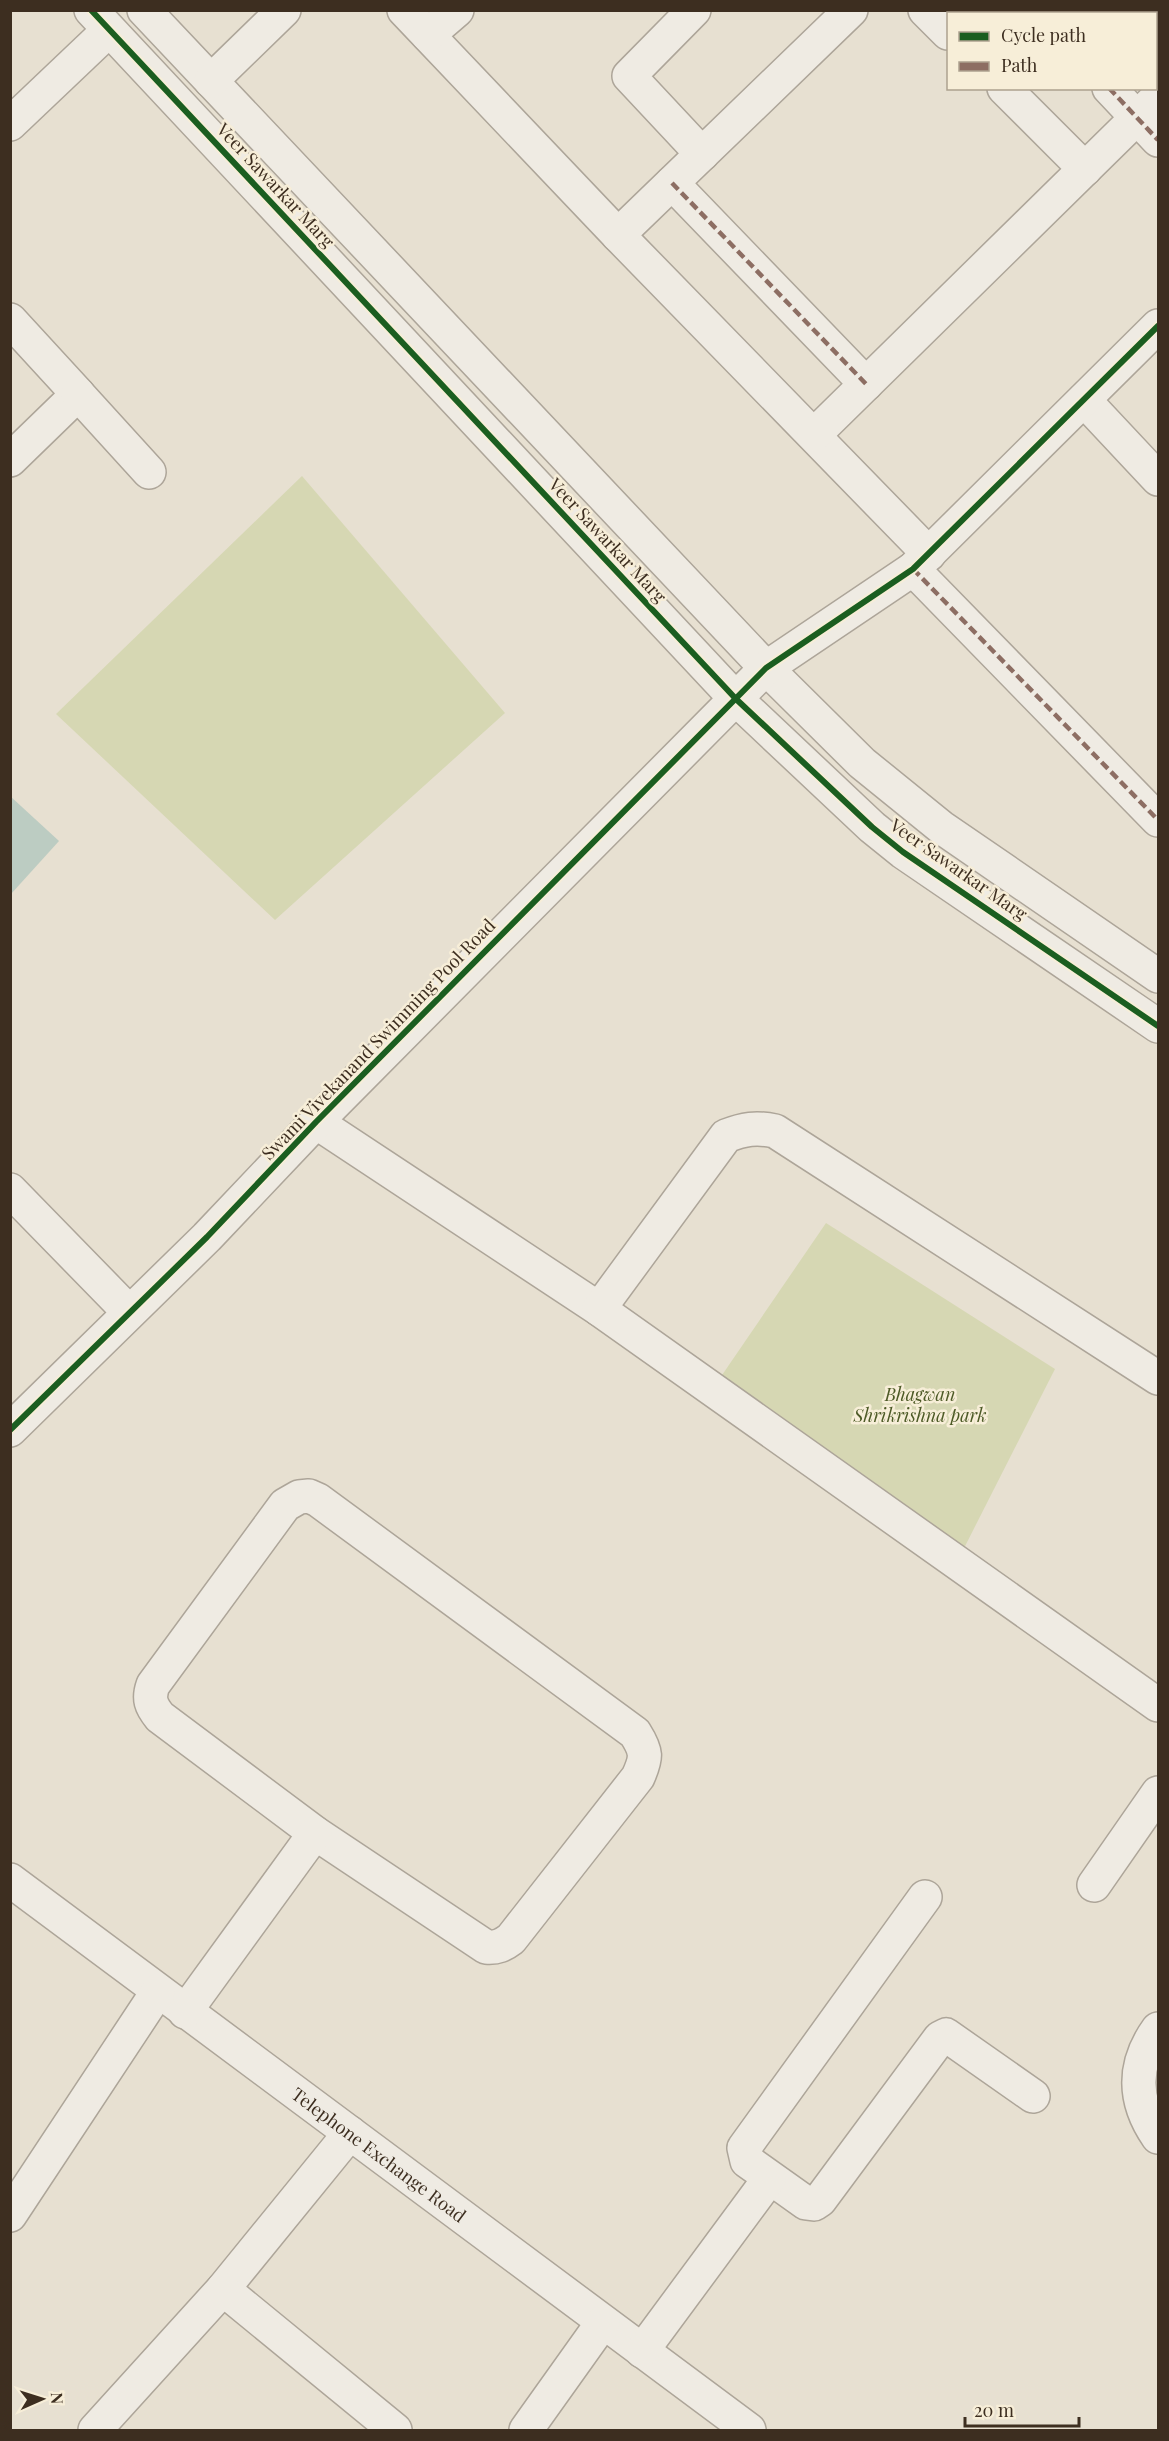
<svg xmlns="http://www.w3.org/2000/svg" width="1169" height="2441" font-family="'Playfair Display',serif">
	<style>
		.green { fill: #d6d7b3 }
		.water { fill: #bcccc2 }
		.lines { fill: none; stroke-linecap: round; stroke-linejoin: round }
		.minor-casing { stroke: #ada599; stroke-width: 36 }
		.minor { stroke: #efebe3; stroke-width: 33 }
		.quiet { stroke: #8d6e63; stroke-width: 4.5; stroke-dasharray: 9 4.5; stroke-linecap: butt }
		.cycleway-casing { stroke: #f7eed8; stroke-width: 10 }
		.cycleway { stroke: #1b5e20; stroke-width: 6 }
		.labels { text-anchor: middle; dominant-baseline: central; stroke-width: 5; stroke-linejoin: round; paint-order: stroke }
		.street-label { font-size: 18px; fill: #3d2e20; stroke: #f7eed8 }
		.park-label { font-size: 18px; font-style: italic; fill: #4d5a26; stroke: #f7eed8 }
	</style>
	<rect width="100%" height="100%" fill="#e7e0d1"/>
	<g class="green">
		<polygon points="302,476 505,713 275,920 56,714"/>
		<polygon points="826,1223 1055,1369 957,1562 720,1378"/>
	</g>
	<polygon class="water" points="10,796 59,841 11,894 10,894"/>
	<g class="lines">
		<defs>
			<g id="minor">
				<polyline points="91,10 736,699 872,827 903,852 1158,1026"/>
				<polyline points="144,10 766,668 862,763 941,827 1158,976"/>
				<polyline points="404,10 618,235 929,554"/>
				<polyline points="694,10 629,76 702,154"/>
				<polyline points="925,10 948,33"/>
				<polyline points="1031,10 1034,14"/>
				<polyline points="428,35 457,10"/>
				<polyline points="211,81 284,10"/>
				<polyline points="1004,88 1085,169"/>
				<polyline points="1109,88 1158,140"/>
				<polyline points="10,124 109,30"/>
				<polyline points="672,183 866,384"/>
				<polyline points="618,235 851,10"/>
				<polyline points="10,320 78,394 10,460"/>
				<polyline points="78,394 149,472"/>
				<polyline points="1084,400 1158,479"/>
				<polyline points="814,435 1158,97"/>
				<polyline points="913,569 1158,820"/>
				<polyline points="316,1122 599,1309 1158,1705"/>
				<polyline points="10,1190 129,1312"/>
				<path d="M599,1309L726,1136C744,1129 756,1127 775,1131L1158,1378"/>
				<polyline points="10,1430 207,1237 316,1122 766,668 913,569 1158,326"/>
				<path d="M309,1496L318,1500L635,1733C647,1752 647,1757 638,1777L511,1939C503,1945 497,1948 486,1947L315,1833L160,1717C151,1706 148,1699 153,1685L285,1505L299,1497Z"/>
				<path id="s1" d="M10,1880L749,2430"/>
				<polyline points="1094,1885 1158,1793"/>
				<polyline points="925,1897 744,2148 747,2161 806,2203 814,2204 820,2200 940,2038 946,2035 1033,2096"/>
				<polyline points="185,2012 315,1833"/>
				<path d="M1158,2029C1132,2065 1133,2101 1158,2137"/>
				<polyline points="350,2133 223,2289 395,2430"/>
				<polyline points="10,2215 158,1991"/>
				<polyline points="642,2351 769,2179"/>
				<polyline points="95,2430 223,2289"/>
				<polyline points="526,2430 603,2322"/>
			</g>
		</defs>
		<use href="#minor" class="minor-casing"/>
		<use href="#minor" class="minor"/>
		<g class="quiet">
			<polyline points="1031,10 1034,14"/>
			<polyline points="1109,88 1158,140"/>
			<polyline points="672,183 866,384"/>
			<polyline points="913,569 1158,820"/>
		</g>
		<defs>
			<g id="cycleway">
				<polyline points="91,10 736,699 872,827 903,852 1158,1026"/>
				<polyline points="10,1430 207,1237 316,1122 766,668 913,569 1158,326"/>
			</g>
		</defs>
		<use href="#cycleway" class="cycleway-casing"/>
		<use href="#cycleway" class="cycleway"/>
	</g>
	<g class="labels">
		<g class="street-label">
			<text transform="translate(276 185) rotate(47)">Veer Sawarkar Marg</text>
			<text transform="translate(608 540) rotate(47)">Veer Sawarkar Marg</text>
			<text transform="translate(959 869) rotate(35)">Veer Sawarkar Marg</text>
			<text transform="translate(378 1039) rotate(-46)">Swami Vivekanand Swimming Pool Road</text>
			<text stroke="none"><textPath href="#s1" startOffset="460">Telephone Exchange Road</textPath></text>
		</g>
		<g class="park-label">
			<text x="920" y="1394">Bhagwan<tspan x="920" dy="21">Shrikrishna park</tspan></text>
		</g>
	</g>
	<rect width="1169" height="2441" fill="none" stroke="#3d2e20" stroke-width="24"/>
	<rect x="947" y="12" width="210" height="78" fill="#f7eed8" stroke="#ada18e" stroke-width="1.5"/>
	<rect x="959" y="32" width="30" height="9" fill="#1b5e20" stroke="#ada18e" stroke-width="1.5"/>
	<text x="1001" y="42" font-size="18" fill="#3d2e20">Cycle path</text>
	<rect x="959" y="62" width="30" height="9" fill="#8d6e63" stroke="#ada18e" stroke-width="1.5"/>
	<text x="1001" y="72" font-size="18" fill="#3d2e20">Path</text>
	<g transform="translate(42 2399) rotate(87)" stroke="#f7eed8" stroke-width="4.5" paint-order="stroke">
	<path d="M0-4.5L10 22L0 15L-10 22Z" fill="#3d2e20"/>
	<text y="-9" font-size="16" font-weight="bold" text-anchor="middle" fill="#3d2e20">N</text>
	</g>
	<path d="M965 2417v9h114v-9" fill="none" stroke="#3d2e20" stroke-width="3"/>
	<text x="974" y="2417" font-size="18" fill="#3d2e20" stroke="#f7eed8" stroke-width="4.5" paint-order="stroke">20 m</text>
</svg>
